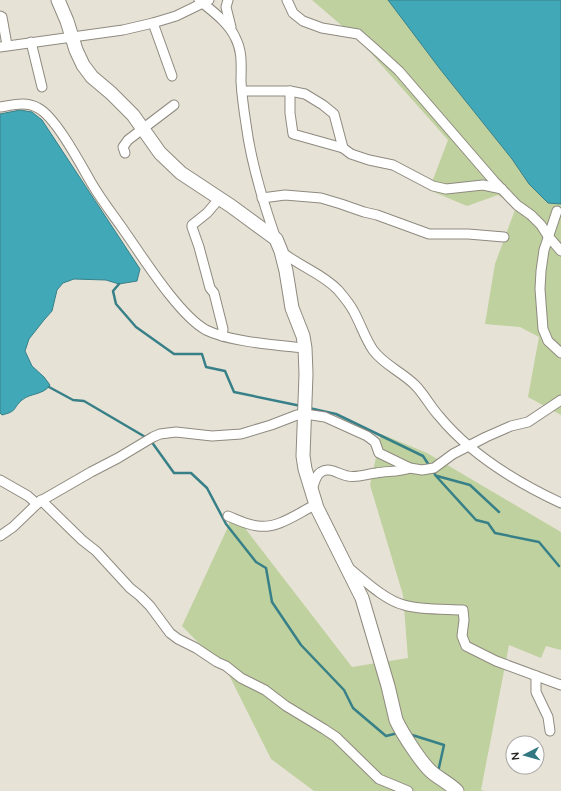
<svg xmlns="http://www.w3.org/2000/svg" width="561" height="791" font-family="Quicksand,sans-serif">
	<style>
		.green { fill: #bfd19e }
		.water { fill: #41a8b7; stroke: #388088 }
		.lines { fill: none; stroke-linecap: round; stroke-linejoin: round }
		.stream { stroke: #388088; stroke-width: 2.5 }
		.street-casing { stroke: #8f8a7f; stroke-width: 11 }
		.secondary-casing { stroke: #8f8a7f; stroke-width: 15 }
		.street { stroke: #fff; stroke-width: 9 }
		.secondary { stroke: #fff; stroke-width: 13 }
	</style>
	<rect width="100%" height="100%" fill="#e7e2d6"/>
	<g class="green">
		<polygon points="312,0 388,0 440,69 512,159 529,184 548,203 561,204 561,415 528,397 539,337 520,327 485,324 495,264 516,207 498,195 467,206 429,190 448,140 361,42"/>
		<polygon points="381,434 427,453 561,532 561,650 546,646 541,658 509,645 481,790 485,791 314,791 271,759 228,673 182,626 234,514 352,667 408,658 403,595 370,485"/>
	</g>
	<g class="water">
		<polygon points="388,0 561,0 561,204 548,203 529,184 512,159 440,69"/>
		<path d="M20,110L32,112L42,120L140,269L137,281L119,284L106,280L74,279L63,283L57,290L52,311L44,320L29,339L25,351L32,366L44,377L50,385C44,395 30,393 22,400C12,409 18,411 2,415L0,413V114Z"/>
	</g>
	<g class="lines">
		<g class="stream">
			<polyline points="119,284 113,291 116,304 136,327 174,354 202,354 206,367 225,371 234,392 301,406"/>
			<polyline points="49,387 73,400 84,401 147,438"/>
			<polyline points="309,408 336,414 423,456 436,476 476,520 488,523 495,533 539,542 559,566"/>
			<polyline points="151,441 174,473 191,473 207,488 226,524 256,562 266,568 272,602 301,645 344,690 353,708 386,736 398,733"/>
			<polyline points="437,476 470,485 499,512"/>
			<polyline points="409,734 444,745 438,772"/>
		</g>
		<defs>
			<g id="street">
				<path d="M199,0C212,11 228,22 235,37C243,52 241,66 241,82C242,96 244,111 246,124C251,163 263,202 276,239"/>
				<polyline points="228,0 226,7 231,27"/>
				<polyline points="287,0 293,13 303,21 322,28 358,34 375,49 399,71 494,181 517,205 531,215 541,225 548,236 561,251"/>
				<polyline points="0,16 2,17 7,45"/>
				<polyline points="153,23 172,76"/>
				<polyline points="31,42 42,87"/>
				<polyline points="0,47 123,30 153,23 176,16 209,0"/>
				<polyline points="242,91 290,91 305,94 323,105 334,114 343,148 351,154 369,160 393,165 433,186 446,189 483,185 502,189"/>
				<polyline points="290,91 290,113 293,134 343,148"/>
				<path d="M0,107C13,105 26,101 38,108C56,117 82,167 92,184C102,201 114,216 125,232C144,259 179,315 206,330C230,342 277,345 305,348"/>
				<polyline points="125,153 123,147 128,140 174,105"/>
				<polyline points="262,198 285,195 321,198 341,204 364,212 377,215 429,234 468,234 504,237"/>
				<polyline points="219,199 207,213 192,225 192,227 199,247 210,288 214,293 223,329 222,336"/>
				<polyline points="557,211 544,250 541,271 540,289 543,329 548,341 561,353"/>
				<path d="M281,251C298,266 322,273 338,290C344,297 350,304 354,312C361,325 365,338 373,350C384,365 402,372 415,385C424,394 430,406 439,416C471,455 516,482 561,503"/>
				<polyline points="0,480 28,496 37,504"/>
				<path d="M311,491C315,485 314,476 321,472C330,466 339,475 348,476C357,478 367,474 376,473C388,471 399,472 410,468"/>
				<polyline points="41,500 82,540 96,551 130,588 140,596 150,606 170,633 178,639 196,648 217,662 226,666 241,678 265,690 286,706 324,729 336,737 379,779 408,791"/>
				<path d="M228,516C238,520 247,525 258,526C278,529 298,513 315,505"/>
				<polyline points="0,536 13,527 39,502 91,472 118,458 153,437 160,434 176,432 212,436 241,434 271,425 297,415 305,414 325,417 367,436 375,442 379,453 410,468 422,470 434,468 453,454 486,437 511,426 528,422 561,400"/>
				<path d="M350,569C365,581 385,600 404,605C419,610 446,609 463,610L464,620L462,636L466,646L496,661L561,685"/>
				<polyline points="536,676 536,692 548,717 550,731"/>
			</g>
			<path id="secondary" d="M58,0L67,21L76,50L83,65L92,77L111,93L133,115L160,153L181,173L231,206L276,239L281,251L286,271L292,308L303,336L305,348L306,374L303,456L305,469L317,508L362,598L388,686L396,720C402,733 423,766 434,774C442,780 450,784 457,791"/>
		</defs>
		<use href="#street" class="street-casing"/>
		<use href="#secondary" class="secondary-casing"/>
		<use href="#street" class="street"/>
		<use href="#secondary" class="secondary"/>
	</g>
	<g transform="translate(525 755) rotate(264)"><circle r="19" fill="#ffffff" stroke="#a7a6a4"/>
	<path d="M0-3L7 15L0 10L-7 15Z" fill="#317882"/>
	<text y="-6" font-size="11" font-weight="bold" text-anchor="middle" fill="#22211c">N</text>
	</g>
</svg>
